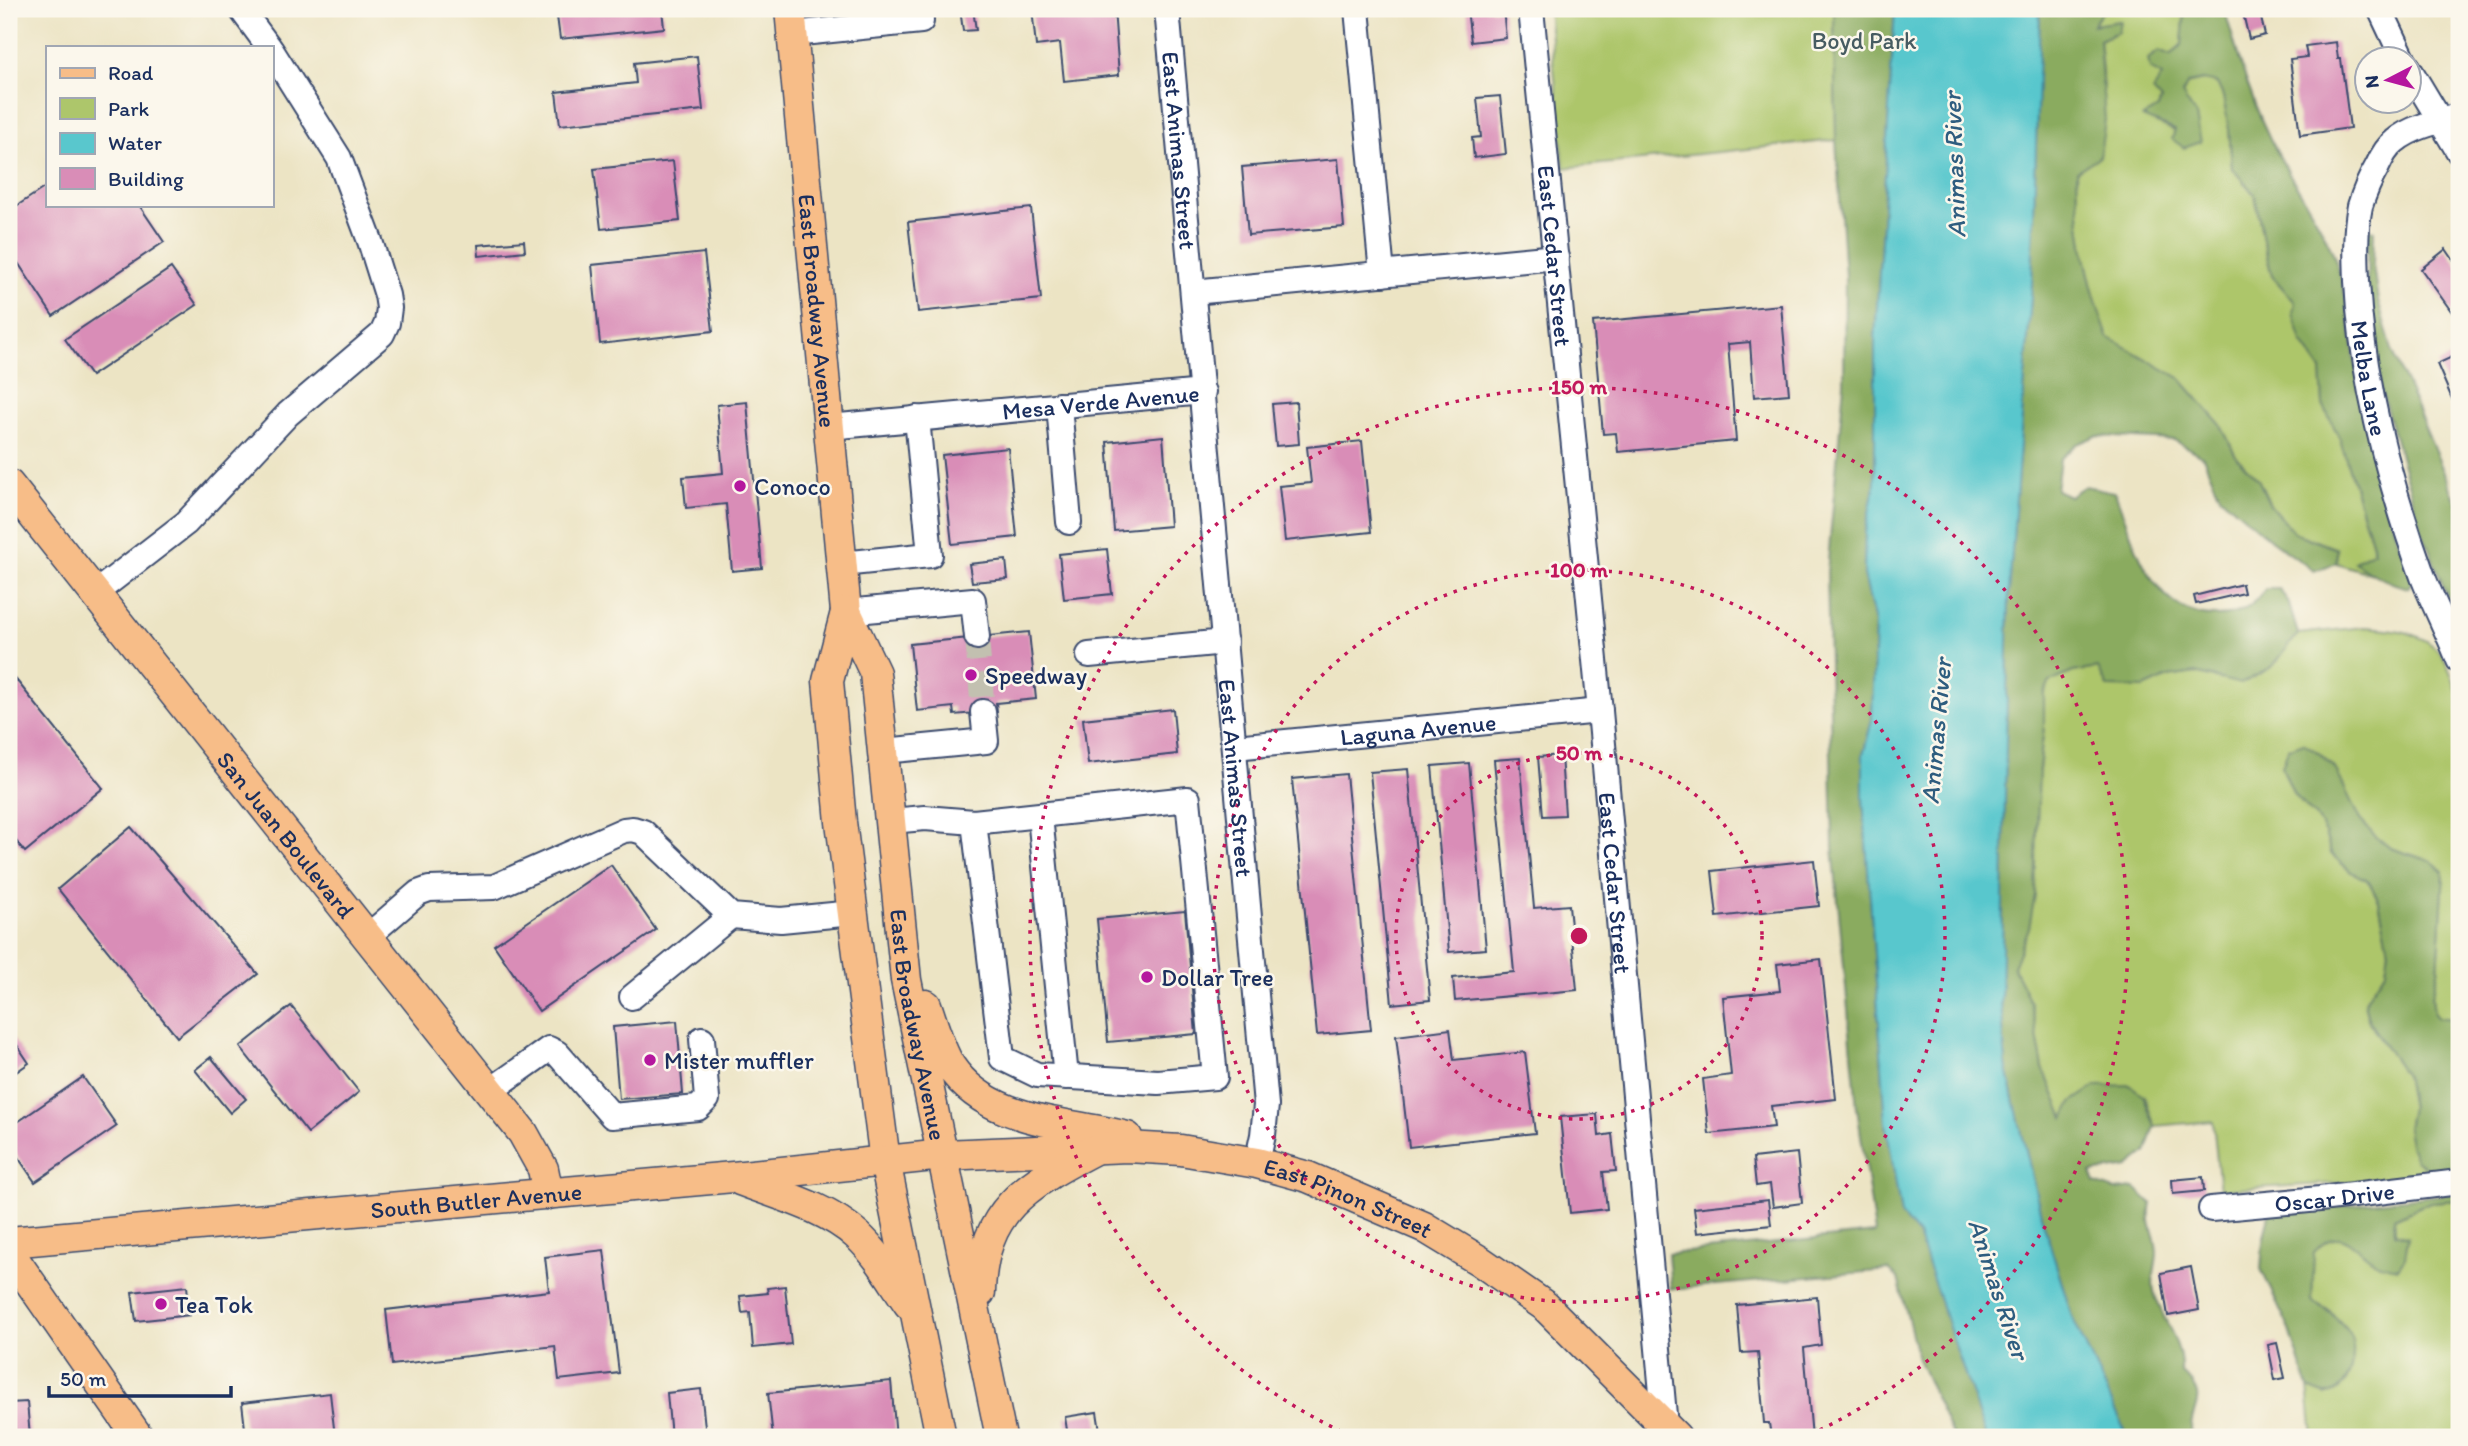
<svg xmlns="http://www.w3.org/2000/svg" width="2468" height="1446" font-family="Itim,sans-serif">
	<style>
		.green { fill: #adc66b; stroke: #647a64; stroke-width: 2 }
		.forest { fill: #8aab5f; stroke: #526d5e; stroke-width: 2 }
		.water { fill: #59c7cd; stroke: #3a7b96; stroke-width: 2 }
		.building { fill: #d98db7 }
		.lines { fill: none; stroke-linecap: round; stroke-linejoin: round }
		.minor-tunnel { stroke: #c2c0b0; stroke-width: 24; stroke-dasharray: 24 12; stroke-linecap: butt }
		.minor-casing { stroke: #3a4a6d; stroke-width: 28 }
		.major-casing { stroke: #3a4a6d; stroke-width: 33 }
		.minor { stroke: #fff; stroke-width: 24 }
		.major { stroke: #f7bd88; stroke-width: 30 }
		.ring { fill: none; stroke: #c2185b; stroke-width: 3.5; stroke-dasharray: 3.5 7 }
		.poi-dot { fill: #b5179e; stroke: #fbf7ec; stroke-width: 2.5 }
		.labels { text-anchor: middle; dominant-baseline: central; stroke-width: 5; stroke-linejoin: round; paint-order: stroke }
		.park-label { font-size: 24px; fill: #475c62; stroke: #fbf7ec }
		.street-label { font-size: 24px; fill: #1b2f5e; stroke: #fbf7ec }
		.poi-label { font-size: 24px; fill: #1b2f5e; stroke: #fbf7ec; text-anchor: start }
		.water-label { font-size: 26px; font-style: italic; fill: #2e5d7f; stroke: #fbf7ec }
		.centre { fill: #c2185b; stroke: #fbf7ec; stroke-width: 3.5 }
		.ring-label { font-size: 21px; text-anchor: middle; font-weight: bold; fill: #c2185b; stroke: #fbf7ec; stroke-width: 5; stroke-linejoin: round; paint-order: stroke }
	</style>
	<rect width="100%" height="100%" fill="#fbf7ec"/>
	<filter id="ink" filterUnits="userSpaceOnUse"><feTurbulence type="fractalNoise" baseFrequency=".0143" numOctaves="2"/><feDisplacementMap in="SourceGraphic" scale="14" xChannelSelector="R" yChannelSelector="G"/><feConvolveMatrix kernelMatrix="1 2 1 2 8 2 1 2 1" color-interpolation-filters="sRGB"/></filter>
	<filter id="wash" filterUnits="userSpaceOnUse"><feTurbulence type="fractalNoise" baseFrequency=".00686" numOctaves="4" result="noise"/><feDisplacementMap in="SourceGraphic" scale="28" xChannelSelector="R" yChannelSelector="G"/><feGaussianBlur stdDeviation="1.57" result="paint"/><feColorMatrix in="noise" values="0 0 0 0 0 0 0 0 0 0 0 0 0 0 0 0 0 1.4 0 .05"/><feComposite in="paint" operator="in"/></filter>
	<g filter="url(#wash)">
		<rect width="100%" height="100%" fill="#ece4c4"/>
		<g class="green">
			<polygon points="1548,9 1834,9 1836,140 1564,168"/>
			<path d="M2114,9H2177L2184,18L2182,44C2156,71 2168,79 2158,108L2143,117L2200,142L2196,116L2182,95L2187,84L2203,80L2217,83L2223,96L2229,129L2232,168L2255,195L2263,240L2272,276L2295,302L2302,342L2321,369L2323,405L2340,439L2374,552L2355,562L2372,574L2336,563L2337,549L2294,533L2270,505L2258,479L2237,458L2221,425L2181,379L2108,338C2088,285 2077,227 2077,171L2100,156C2105,116 2104,80 2099,40L2118,32L2119,21L2093,26L2102,12Z"/>
			<path d="M2364,627C2392,629 2422,630 2441,654C2449,665 2454,683 2459,696V1020L2438,1018L2434,1013L2432,996L2438,974L2444,871L2431,861L2390,848L2374,835L2360,820L2349,799L2303,743L2288,749L2282,767L2294,795L2316,817L2325,833L2331,854L2351,872L2368,880L2379,901L2389,950L2386,970L2364,1002L2369,1022L2405,1075L2411,1108L2407,1128L2425,1166L2439,1175L2373,1181L2220,1190L2213,1121L2155,1126L2144,1095L2064,1119L2043,1068L2031,1003L2013,967L2019,950L2044,727V692L2050,682L2073,672L2098,668L2144,688L2168,677L2195,673L2214,678L2272,667L2298,634Z"/>
			<polygon points="2459,1200 2459,1437 2313,1437 2308,1388 2326,1395 2337,1321 2330,1311 2312,1301 2313,1252 2323,1242 2342,1237 2352,1242 2378,1264 2395,1233 2394,1218 2430,1202"/>
		</g>
		<g class="forest">
			<polygon points="1834,9 1895,9 1875,340 1875,483 1865,533 1864,575 1875,622 1872,720 1863,755 1863,799 1886,1123 1901,1215 1918,1235 1986,1437 1953,1437 1918,1359 1898,1278 1889,1270 1671,1289 1668,1254 1875,1233 1857,1108 1833,847 1827,572 1844,383 1845,277 1836,140"/>
			<path d="M2040,9H2114L2102,12L2093,25L2120,21L2118,32L2099,40L2105,120L2100,156L2077,171C2077,227 2088,285 2108,337L2181,379L2221,425L2237,458L2258,479L2270,505L2294,533L2337,549L2336,563L2314,571L2272,541L2220,496L2203,457L2174,440L2096,436L2077,444L2060,459L2056,490L2069,496L2085,486L2115,492C2134,540 2151,617 2216,616C2239,616 2252,608 2265,589H2279L2288,601L2298,634L2272,667L2241,684L2195,673L2168,677L2144,688L2107,687L2098,668L2073,672L2050,682L2044,693V727L2039,768L2035,895L2029,928L2013,967L2031,1003L2043,1068L2064,1118L2072,1102L2096,1086L2130,1085L2143,1095L2155,1126L2146,1153L2128,1167L2091,1173L2095,1183L2114,1190L2135,1188L2151,1203C2146,1226 2156,1233 2157,1252C2157,1266 2150,1280 2155,1295C2163,1321 2183,1344 2181,1372C2214,1401 2186,1408 2192,1437H2128L2072,1317L2041,1215L2006,1065L2001,1003L2009,593L2032,283Z"/>
			<path d="M2177,9H2227V18C2240,63 2254,110 2277,152C2297,190 2323,223 2337,264C2351,308 2353,356 2361,401C2372,462 2389,522 2413,579L2408,588C2387,583 2371,574 2354,562L2374,551L2340,439L2323,405L2321,369L2302,342L2293,313L2295,302L2272,276L2263,240L2255,195L2232,168L2229,129L2223,96L2217,83L2203,80L2188,83L2182,94L2196,116L2201,142L2184,148L2172,139L2175,130L2143,117L2158,108L2161,100L2153,91L2162,76L2150,69L2148,59L2159,51L2170,56L2182,44L2184,18Z"/>
			<polygon points="2368,229 2374,231 2373,265 2378,300 2392,350 2459,508 2459,627 2421,528 2381,390 2367,294"/>
			<polygon points="2303,743 2319,753 2335,768 2360,820 2374,835 2390,848 2431,861 2444,872 2438,974 2432,996 2434,1013 2438,1017 2459,1020 2459,1172 2439,1175 2416,1160 2410,1145 2407,1128 2411,1108 2405,1075 2369,1022 2364,1002 2386,970 2389,950 2379,901 2368,880 2351,872 2331,853 2325,833 2316,817 2294,795 2282,767 2288,749"/>
			<path d="M2459,1193V1200L2430,1202L2394,1218L2395,1233L2408,1237L2405,1258L2398,1268C2391,1266 2382,1266 2376,1262C2352,1247 2341,1222 2314,1252L2312,1301C2327,1309 2340,1319 2349,1333C2359,1350 2351,1390 2329,1394C2322,1395 2315,1390 2308,1388L2290,1330L2261,1269L2263,1242L2269,1214Z"/>
		</g>
		<polygon class="water" points="1895,9 2040,9 2032,283 2009,593 2001,1003 2006,1065 2041,1215 2072,1317 2128,1437 1986,1437 1918,1235 1901,1215 1886,1123 1863,799 1863,755 1872,720 1875,622 1864,575 1865,533 1875,483 1875,340"/>
		<g id="blocks">
			<g class="building">
				<polygon points="556,9 662,9 664,28 560,39"/>
				<polygon points="960,9 973,9 976,30 963,31"/>
				<polygon points="1032,9 1114,9 1119,75 1064,81 1060,43 1036,46"/>
				<polygon points="1467,9 1503,9 1506,38 1471,42"/>
				<polygon points="2242,9 2294,9 2294,11 2261,18 2265,35 2249,39"/>
				<polygon points="2336,42 2338,59 2341,59 2350,128 2300,135 2290,59 2307,57 2305,46"/>
				<polygon points="697,56 703,110 560,125 556,92 636,83 634,63"/>
				<polygon points="1500,96 1506,154 1474,158 1472,138 1481,137 1477,98"/>
				<polygon points="1338,159 1344,227 1248,235 1242,167"/>
				<polygon points="673,161 680,221 601,229 594,169"/>
				<polygon points="47,186 47,205 139,205 164,242 53,316 9,249 9,211"/>
				<polygon points="1031,208 1041,299 918,312 908,222"/>
				<polygon points="524,241 525,251 479,256 478,245"/>
				<polygon points="2446,249 2459,268 2459,322 2421,269"/>
				<polygon points="704,253 713,331 600,344 592,265"/>
				<polygon points="171,268 197,305 91,376 65,339"/>
				<polygon points="1781,305 1789,394 1754,397 1750,342 1728,344 1736,441 1618,452 1616,433 1603,434 1593,322"/>
				<polygon points="2454,356 2459,369 2459,415 2437,364"/>
				<polygon points="747,402 762,568 732,571 726,504 686,508 683,477 723,473 717,405"/>
				<polygon points="1296,402 1299,444 1276,446 1272,404"/>
				<polygon points="1163,436 1170,526 1114,531 1107,442"/>
				<polygon points="1362,441 1371,532 1285,541 1279,486 1311,483 1307,447"/>
				<polygon points="1008,448 1017,537 952,544 942,455"/>
				<polygon points="1107,549 1112,594 1064,599 1059,554"/>
				<polygon points="1006,560 1008,579 972,582 969,564"/>
				<polygon points="2242,584 2244,593 2196,604 2194,596"/>
				<polygon points="1029,632 1036,699 996,703 997,711 954,715 953,707 917,711 910,644"/>
				<polygon points="9,671 103,788 25,852 9,832"/>
				<polygon points="1173,709 1177,754 1088,764 1083,719"/>
				<polygon points="1561,755 1565,815 1543,816 1538,757"/>
				<polygon points="1520,758 1534,908 1569,905 1577,990 1455,1001 1453,978 1514,972 1494,760"/>
				<polygon points="1469,763 1486,949 1449,952 1432,766"/>
				<polygon points="1408,769 1430,1000 1392,1004 1370,772"/>
				<polygon points="1346,774 1371,1030 1317,1035 1292,779"/>
				<polygon points="131,827 258,974 177,1037 58,889"/>
				<polygon points="1814,860 1819,906 1717,917 1712,871"/>
				<polygon points="611,865 656,930 539,1011 494,945"/>
				<polygon points="1185,911 1196,1034 1108,1042 1097,919"/>
				<polygon points="1821,959 1836,1099 1771,1106 1774,1127 1709,1134 1703,1079 1731,1075 1723,997 1780,991 1777,964"/>
				<polygon points="291,1006 359,1092 308,1133 240,1047"/>
				<polygon points="677,1021 683,1094 619,1099 613,1027"/>
				<polygon points="1450,1029 1454,1060 1525,1052 1535,1133 1409,1147 1396,1036"/>
				<polygon points="9,1033 29,1063 9,1077"/>
				<polygon points="211,1057 246,1099 230,1113 195,1070"/>
				<polygon points="83,1077 117,1126 35,1182 9,1144 9,1128"/>
				<polygon points="1597,1114 1599,1136 1612,1134 1616,1171 1603,1172 1607,1209 1570,1213 1560,1117"/>
				<polygon points="1797,1153 1802,1203 1773,1207 1770,1184 1756,1186 1753,1158"/>
				<polygon points="2203,1177 2204,1191 2173,1194 2172,1180"/>
				<polygon points="1768,1200 1771,1225 1697,1233 1694,1208"/>
				<polygon points="604,1250 619,1373 559,1380 555,1346 392,1365 386,1310 549,1291 545,1257"/>
				<polygon points="2191,1267 2199,1310 2168,1316 2161,1273"/>
				<polygon points="187,1286 190,1315 136,1321 132,1292"/>
				<polygon points="785,1286 791,1344 753,1348 750,1312 742,1313 740,1296 768,1293 767,1288"/>
				<polygon points="1817,1297 1821,1345 1804,1348 1812,1437 1771,1437 1769,1423 1764,1423 1758,1352 1741,1353 1737,1305"/>
				<polygon points="2277,1343 2285,1378 2275,1380 2268,1345"/>
				<polygon points="891,1381 896,1437 773,1437 768,1393"/>
				<polygon points="701,1389 706,1437 671,1437 667,1393"/>
				<polygon points="330,1393 335,1437 246,1437 242,1403"/>
				<polygon points="27,1402 30,1437 9,1437 9,1403"/>
				<polygon points="1097,1412 1101,1437 1068,1437 1065,1417"/>
			</g>
		</g>
	</g>
	<g filter="url(#ink)">
		<use href="#blocks" fill-opacity="0" stroke="#3a4a6d" stroke-width="2"/>
		<g class="lines">
			<polyline class="minor-tunnel" points="977,637 983,712"/>
			<defs>
				<g id="minor">
					<polyline points="241,9 269,47"/>
					<path id="s1" d="M1167,9L1266,1105L1263,1135L1257,1163"/>
					<polyline points="1357,9 1382,274"/>
					<path id="s2" d="M1531,9L1600,711L1665,1426"/>
					<polyline points="2380,9 2404,60"/>
					<polyline points="792,34 921,21 920,9"/>
					<polyline points="2408,67 2459,152"/>
					<path id="s3" d="M2459,116C2439,121 2411,127 2395,141C2387,147 2381,158 2377,167C2370,179 2364,193 2360,206C2355,230 2356,256 2357,281C2362,381 2389,483 2423,577C2434,605 2448,632 2459,660"/>
					<polyline points="1193,292 1556,257"/>
					<polyline points="1059,405 1069,522"/>
					<path id="s4" d="M829,427L1203,392"/>
					<polyline points="842,564 930,555 917,418"/>
					<polyline points="94,594 186,523 288,414 382,334 387,323 389,308 387,295 370,241 339,158 271,50"/>
					<polyline points="846,612 973,600 977,637"/>
					<polyline points="1089,655 1225,642"/>
					<path id="s5" d="M1235,747L1600,711"/>
					<polyline points="884,751 986,741 983,712"/>
					<polyline points="1040,816 1066,1077"/>
					<polyline points="890,821 925,818 974,822 1002,1058 1037,1075 1158,1082 1215,1077 1188,799 974,822"/>
					<polyline points="368,936 418,893 429,889 494,887 624,830 633,829 643,832 731,916 781,920 853,913"/>
					<polyline points="632,997 731,916"/>
					<polyline points="490,1091 549,1049 557,1053 612,1116 698,1108 707,1099 702,1039"/>
					<path id="s6" d="M2211,1209L2320,1199L2459,1182"/>
				</g>
				<g id="major">
					<path id="s7" d="M790,9L846,612L828,681L841,822L885,1161L941,1437"/>
					<path id="s8" d="M9,485L523,1133L543,1169L548,1194"/>
					<path id="s9" d="M846,612L875,673L906,980L1001,1437"/>
					<path d="M926,1005C933,1025 939,1048 950,1066C989,1124 1066,1121 1127,1137"/>
					<path d="M740,1180C779,1195 826,1207 857,1235C878,1254 893,1281 909,1304"/>
					<path id="s10" d="M9,1242L733,1177L943,1155L1127,1147L1181,1150L1257,1163L1308,1177L1424,1227L1480,1261L1545,1306L1676,1437"/>
					<polyline points="9,1252 138,1437"/>
					<path d="M980,1292C982,1211 1026,1185 1091,1151"/>
				</g>
			</defs>
			<use href="#minor" class="minor-casing"/>
			<use href="#major" class="major-casing"/>
			<use href="#minor" class="minor"/>
			<use href="#major" class="major"/>
		</g>
	</g>
	<g class="ring">
		<circle cx="1579" cy="936" r="183"/>
		<circle cx="1579" cy="936" r="366"/>
		<path d="M1351 1436A549 549 0 1 1 1807 1436"/>
	</g>
	<g class="poi-dot">
		<circle cx="740" cy="486" r="7"/>
		<circle cx="971" cy="675" r="7"/>
		<circle cx="1147" cy="977" r="7"/>
		<circle cx="650" cy="1060" r="7"/>
		<circle cx="161" cy="1304" r="7"/>
	</g>
	<g class="labels">
		<g class="park-label">
			<text x="1864" y="40">Boyd Park</text>
		</g>
		<g class="street-label">
			<text stroke="none"><textPath href="#s1" startOffset="142">East Animas Street</textPath></text>
			<text stroke="none"><textPath href="#s2" startOffset="248">East Cedar Street</textPath></text>
			<text stroke="none"><textPath href="#s7" startOffset="303">East Broadway Avenue</textPath></text>
			<text stroke="none"><textPath href="#s3" startOffset="317">Melba Lane</textPath></text>
			<text stroke="none"><textPath href="#s4" startOffset="273">Mesa Verde Avenue</textPath></text>
			<text stroke="none"><textPath href="#s5" startOffset="184">Laguna Avenue</textPath></text>
			<text stroke="none"><textPath href="#s1" startOffset="772">East Animas Street</textPath></text>
			<text stroke="none"><textPath href="#s8" startOffset="446">San Juan Boulevard</textPath></text>
			<text stroke="none"><textPath href="#s2" startOffset="878">East Cedar Street</textPath></text>
			<text stroke="none"><textPath href="#s9" startOffset="422">East Broadway Avenue</textPath></text>
			<text stroke="none"><textPath href="#s6" startOffset="124">Oscar Drive</textPath></text>
			<text stroke="none"><textPath href="#s10" startOffset="1351">East Pinon Street</textPath></text>
			<text stroke="none"><textPath href="#s10" startOffset="469">South Butler Avenue</textPath></text>
		</g>
		<g class="poi-label">
			<text x="754" y="486">Conoco</text>
			<text x="985" y="675">Speedway</text>
			<text x="1161" y="977">Dollar Tree</text>
			<text x="664" y="1060">Mister muffler</text>
			<text x="175" y="1304">Tea Tok</text>
		</g>
		<g class="water-label">
			<text transform="translate(1954 165) rotate(-92)">Animas River</text>
			<text transform="translate(1936 731) rotate(-85)">Animas River</text>
			<text transform="translate(1999 1289) rotate(72)">Animas River</text>
		</g>
	</g>
	<circle cx="1579" cy="936" r="10" class="centre"/>
	<g class="ring-label">
		<text x="1579" y="394">150 m</text>
		<text x="1579" y="577">100 m</text>
		<text x="1579" y="760">50 m</text>
	</g>
	<rect width="2468" height="1446" fill="none" stroke="#fbf7ec" stroke-width="35"/>
	<rect x="46" y="46" width="228" height="161" fill="#fbf7ec" stroke="#a1a7b3" stroke-width="2"/>
	<rect x="60" y="68" width="35" height="10" fill="#f7bd88" stroke="#a1a7b3" stroke-width="2"/>
	<text x="108" y="80" font-size="21" fill="#1b2f5e">Road</text>
	<rect x="60" y="98" width="35" height="21" fill="#adc66b" stroke="#a1a7b3" stroke-width="2"/>
	<text x="108" y="116" font-size="21" fill="#1b2f5e">Park</text>
	<rect x="60" y="133" width="35" height="21" fill="#59c7cd" stroke="#a1a7b3" stroke-width="2"/>
	<text x="108" y="150" font-size="21" fill="#1b2f5e">Water</text>
	<rect x="60" y="168" width="35" height="21" fill="#d98db7" stroke="#a1a7b3" stroke-width="2"/>
	<text x="108" y="186" font-size="21" fill="#1b2f5e">Building</text>
	<g transform="translate(2388 80) rotate(264)"><circle r="33" fill="#fbf7ec" stroke="#a1a7b3" stroke-width="2"/>
	<path d="M0-5L12 26L0 18L-12 26Z" fill="#b5179e"/>
	<text y="-10" font-size="19" font-weight="bold" text-anchor="middle" fill="#1b2f5e">N</text>
	</g>
	<path d="M49 1386v10h182v-10" fill="none" stroke="#1b2f5e" stroke-width="3.5"/>
	<text x="60" y="1386" font-size="21" fill="#1b2f5e" stroke="#fbf7ec" stroke-width="5" paint-order="stroke">50 m</text>
</svg>
